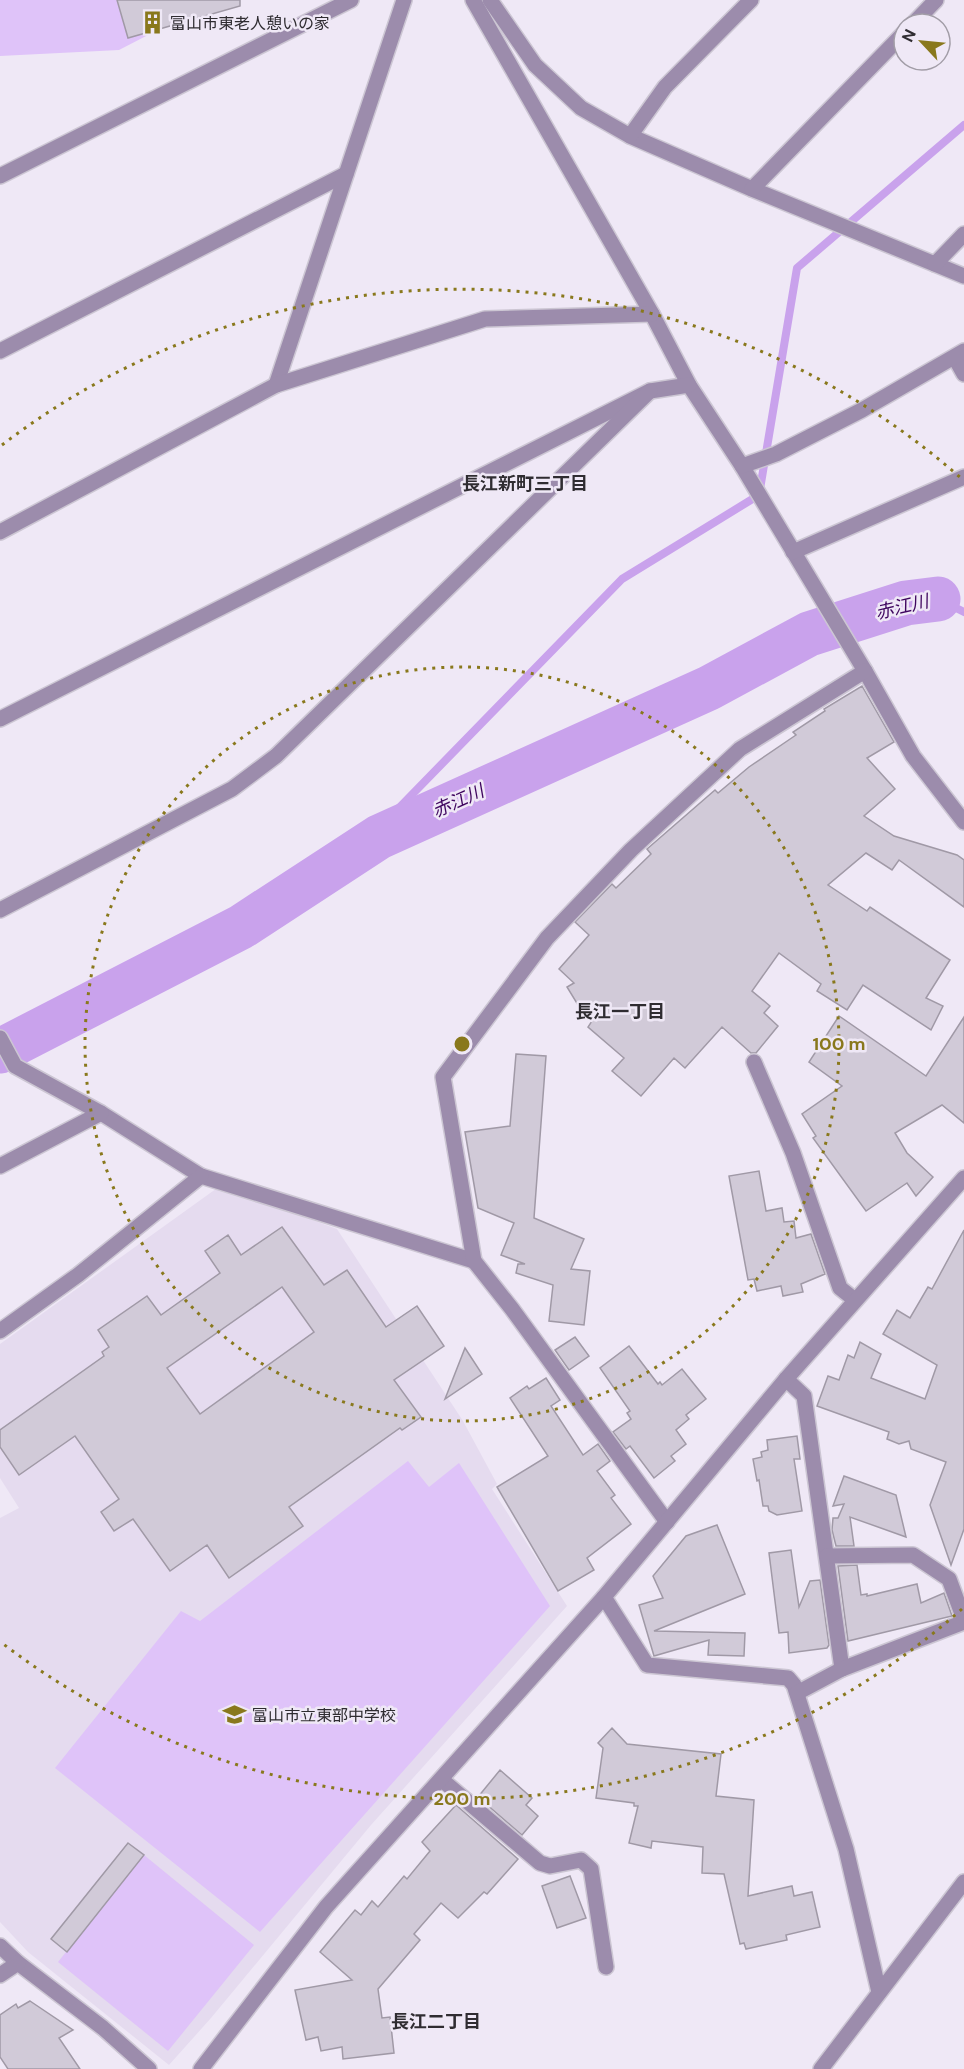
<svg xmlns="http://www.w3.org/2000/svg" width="964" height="2069" font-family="'DM Sans','Noto Sans JP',sans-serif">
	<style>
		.built { fill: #e5dbef }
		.green { fill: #dfc3f9 }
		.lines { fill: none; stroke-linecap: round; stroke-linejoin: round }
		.stream { stroke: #c9a2ec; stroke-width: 8 }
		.river { stroke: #c9a2ec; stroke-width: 45 }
		.building { fill: #d1cad8; stroke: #a099a6; stroke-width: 1.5; fill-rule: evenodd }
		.minor-casing { stroke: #ccc6d3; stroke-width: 18 }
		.minor { stroke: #9c8cac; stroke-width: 15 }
		.ring { fill: none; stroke: #89781c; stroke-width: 3; stroke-dasharray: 3 6 }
		.labels { text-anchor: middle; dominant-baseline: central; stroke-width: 5; stroke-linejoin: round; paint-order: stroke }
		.poi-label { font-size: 16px; fill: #2f2c31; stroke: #efe8f6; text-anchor: start }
		.neighbourhood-label { font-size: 18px; font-weight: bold; fill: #2f2c31; stroke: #efe8f6 }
		.water-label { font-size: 18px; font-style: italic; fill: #3f065f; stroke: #efe8f6 }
		.centre { fill: #89781c; stroke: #efe8f6; stroke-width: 3 }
		.ring-label { font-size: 18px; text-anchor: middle; font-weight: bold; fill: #89781c; stroke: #efe8f6; stroke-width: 5; stroke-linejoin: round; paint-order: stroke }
	</style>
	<rect width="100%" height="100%" fill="#efe8f6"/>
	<polygon class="built" points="220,1186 337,1229 463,1421 497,1484 492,1489 567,1606 371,1825 211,2018 169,2065 28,1952 0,1922 0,1518 19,1508 0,1478 0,1344"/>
	<g class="green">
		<polygon points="0,0 216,0 119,50 0,56"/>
		<polygon points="408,1461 429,1487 459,1463 550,1606 260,1932 55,1768 181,1611 200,1621"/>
		<polygon points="144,1855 254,1945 168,2051 58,1962"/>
	</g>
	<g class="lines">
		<g class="stream">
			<polyline points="938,599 964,612"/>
			<polyline points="379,837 395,812 622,579 759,495 797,268 964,125"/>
		</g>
		<polyline class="river" points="0,1051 241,927 379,837 709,688 809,634 906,603 938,599"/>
	</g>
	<g class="building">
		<polygon points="117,0 240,0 240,6 128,38"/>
		<polygon points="862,686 894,742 867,758 895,789 864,816 894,836 957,855 964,860 964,907 899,860 892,870 866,853 828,885 867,911 870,907 950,960 926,998 943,1006 931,1030 863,985 847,1010 817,991 821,984 779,953 752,991 770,1006 764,1013 778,1026 756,1053 751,1053 722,1027 685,1068 674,1058 641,1096 612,1071 624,1058 588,1027 594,1018 578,1005 567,987 574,983 559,969 589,935 575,922 612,884 616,888 651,854 647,849 715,790 718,793 749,767 796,735 793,732 825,711 824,709"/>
		<polygon points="839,1016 926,1076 964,1017 964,1123 942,1105 895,1133 907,1153 933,1177 916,1196 907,1183 866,1211 813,1138 816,1136 802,1114 842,1086 809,1062"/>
		<polygon points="516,1054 546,1056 534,1218 584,1239 571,1269 590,1271 584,1325 549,1321 553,1285 516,1273 518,1264 525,1264 501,1255 514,1223 478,1208 465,1132 510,1126"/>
		<polygon points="759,1171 766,1211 782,1208 784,1222 794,1221 796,1238 811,1234 825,1274 801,1284 803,1292 783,1296 781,1286 757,1291 754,1279 748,1280 729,1176"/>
		<path d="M282,1227L324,1285L347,1270L386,1327L417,1306L444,1346L394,1380L421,1417L402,1430L400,1428L289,1507L303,1526L229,1578L207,1545L170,1571L133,1519L114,1531L101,1512L119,1499L75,1436L19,1475L0,1447V1430L104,1356L102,1352L109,1347L98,1330L147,1296L161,1315L220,1273L205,1251L228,1235L241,1255ZM282,1287L314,1332L200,1414L167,1368Z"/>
		<polygon points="964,1230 964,1529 951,1565 930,1505 946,1462 911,1449 909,1441 899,1444 887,1439 889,1432 817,1406 828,1376 839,1380 848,1355 854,1358 860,1342 881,1354 871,1378 925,1399 937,1365 883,1334 897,1310 910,1318 928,1287 932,1289"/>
		<polygon points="575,1337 589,1356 569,1370 555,1350"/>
		<polygon points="629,1346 658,1384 660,1382 662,1385 682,1369 706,1399 686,1415 689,1419 676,1430 686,1444 671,1456 675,1461 654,1478 630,1446 626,1449 613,1432 631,1419 627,1413 630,1411 600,1368"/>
		<polygon points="465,1348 482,1374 445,1399"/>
		<polygon points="546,1378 560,1400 551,1406 583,1455 598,1444 610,1461 597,1471 615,1495 611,1498 631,1524 587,1558 594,1570 558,1591 497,1487 548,1456 510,1398 527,1386 529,1389"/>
		<polygon points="797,1436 800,1459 794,1459 802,1511 777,1515 769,1511 768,1506 763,1506 759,1480 757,1481 753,1459 762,1457 761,1452 768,1450 767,1440"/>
		<polygon points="844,1476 896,1495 906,1537 850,1517 854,1546 836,1546 832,1530 833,1518 838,1518 844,1504 833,1506"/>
		<polygon points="717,1525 745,1594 654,1631 745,1633 744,1656 708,1655 709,1640 654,1656 639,1605 663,1598 653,1576 686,1536"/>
		<polygon points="791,1550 799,1607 810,1581 820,1580 829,1645 827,1648 789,1653 788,1632 779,1633 769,1553"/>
		<polygon points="857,1565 861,1595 867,1594 867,1596 917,1584 921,1603 944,1593 952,1616 848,1641 838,1566"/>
		<polygon points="612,1728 627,1744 721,1754 716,1796 754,1800 748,1896 792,1886 794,1896 812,1892 820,1927 786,1935 787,1940 746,1949 744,1943 740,1944 724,1874 702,1873 703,1847 652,1841 651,1848 629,1843 638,1806 634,1806 634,1803 596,1798 603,1748 598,1743"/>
		<polygon points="500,1770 532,1798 526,1805 538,1816 522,1835 478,1797"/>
		<polygon points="456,1805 518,1859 487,1894 484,1892 458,1918 441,1903 414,1934 420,1940 378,1989 382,2018 390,2017 394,2053 343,2059 342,2047 321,2051 318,2037 306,2040 295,1990 352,1980 320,1952 355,1910 361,1915 372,1901 378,1907 404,1876 407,1879 430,1851 422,1842"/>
		<polygon points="128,1843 144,1855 67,1952 51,1939"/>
		<polygon points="570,1876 586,1918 557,1928 542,1886"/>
		<polygon points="30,2001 73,2030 59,2038 80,2069 8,2069 0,2057 0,2015 16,2004 18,2008"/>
	</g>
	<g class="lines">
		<defs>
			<g id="minor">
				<polyline points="473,0 652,314 689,385 742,466 865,671 913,756 964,822"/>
				<polyline points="490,0 535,65 581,108 630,136 752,189 964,276"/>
				<polyline points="913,24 936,0"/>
				<polyline points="630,136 665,87 751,0"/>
				<polyline points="0,176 351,0"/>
				<polyline points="752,189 904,33"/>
				<polyline points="935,264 964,234"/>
				<polyline points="0,351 346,174"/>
				<polyline points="955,358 964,374"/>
				<polyline points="276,385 404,0"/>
				<polyline points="742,466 776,454 862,410 964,351"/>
				<polyline points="0,532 276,385 485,319 652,314"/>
				<polyline points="793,552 964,477"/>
				<polyline points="0,719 650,391 689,385"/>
				<polyline points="0,910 232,789 276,756 650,391"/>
				<polyline points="0,1038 15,1066 101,1113 201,1176 474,1261"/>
				<polyline points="754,1062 793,1153 840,1288 855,1300"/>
				<polyline points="0,1166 101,1113"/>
				<polyline points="0,1331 78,1275 201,1176"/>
				<polyline points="786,1379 804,1396 842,1669"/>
				<polyline points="667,1522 512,1309 474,1261 443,1077 547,938 631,850 740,749 865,671"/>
				<polyline points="827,1556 913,1555 949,1579 964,1619"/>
				<polyline points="604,1597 647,1665 788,1678 794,1685 846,1849 879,1992"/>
				<polyline points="797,1693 842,1669 964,1622"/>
				<polyline points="442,1780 540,1863 550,1866 581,1860 591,1869 606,1967"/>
				<polyline points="0,1946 18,1963 103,2028 149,2069"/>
				<polyline points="0,1975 18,1963"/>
				<polyline points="201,2069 326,1907 604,1597 786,1379 964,1178"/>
				<polyline points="821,2069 964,1882"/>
			</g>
		</defs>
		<use href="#minor" class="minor-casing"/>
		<use href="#minor" class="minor"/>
	</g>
	<g class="ring">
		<circle cx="462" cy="1044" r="377"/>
		<path d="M962 1609A755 755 0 0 1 2 1643M2 445A755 755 0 0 1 962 479"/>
	</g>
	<defs>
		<symbol id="building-bare" viewBox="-9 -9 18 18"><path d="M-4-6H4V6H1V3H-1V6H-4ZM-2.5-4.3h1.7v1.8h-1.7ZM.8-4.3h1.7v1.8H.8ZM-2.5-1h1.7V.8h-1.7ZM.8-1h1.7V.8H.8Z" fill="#89781c" stroke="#efe8f6" stroke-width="2.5" paint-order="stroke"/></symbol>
		<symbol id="school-bare" viewBox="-9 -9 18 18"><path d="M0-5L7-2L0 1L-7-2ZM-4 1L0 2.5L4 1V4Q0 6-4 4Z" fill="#89781c" stroke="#efe8f6" stroke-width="2.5" paint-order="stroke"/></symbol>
	</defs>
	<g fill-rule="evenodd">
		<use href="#building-bare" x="136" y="6" width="33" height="33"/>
		<use href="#school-bare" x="218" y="1698" width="33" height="33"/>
	</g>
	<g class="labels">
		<g class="poi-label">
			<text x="170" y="23">富山市東老人憩いの家</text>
			<text x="252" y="1715">富山市立東部中学校</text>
		</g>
		<g class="neighbourhood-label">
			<text x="525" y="484">長江新町三丁目</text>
			<text x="620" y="1012">長江一丁目</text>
			<text x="436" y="2022">長江二丁目</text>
		</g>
		<g class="water-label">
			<text transform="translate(902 607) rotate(-13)">赤江川</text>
			<text transform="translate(458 801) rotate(-24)">赤江川</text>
		</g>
	</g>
	<circle cx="462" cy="1044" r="9" class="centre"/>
	<g class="ring-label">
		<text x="839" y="1050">100 m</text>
		<text x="462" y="1805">200 m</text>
	</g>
	<g transform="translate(922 42) rotate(296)"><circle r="28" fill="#efe8f6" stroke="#a29da7" stroke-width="1.5"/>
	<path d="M0-4.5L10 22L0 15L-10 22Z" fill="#89781c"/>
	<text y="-9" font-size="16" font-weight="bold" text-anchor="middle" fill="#2f2c31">N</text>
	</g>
</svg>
